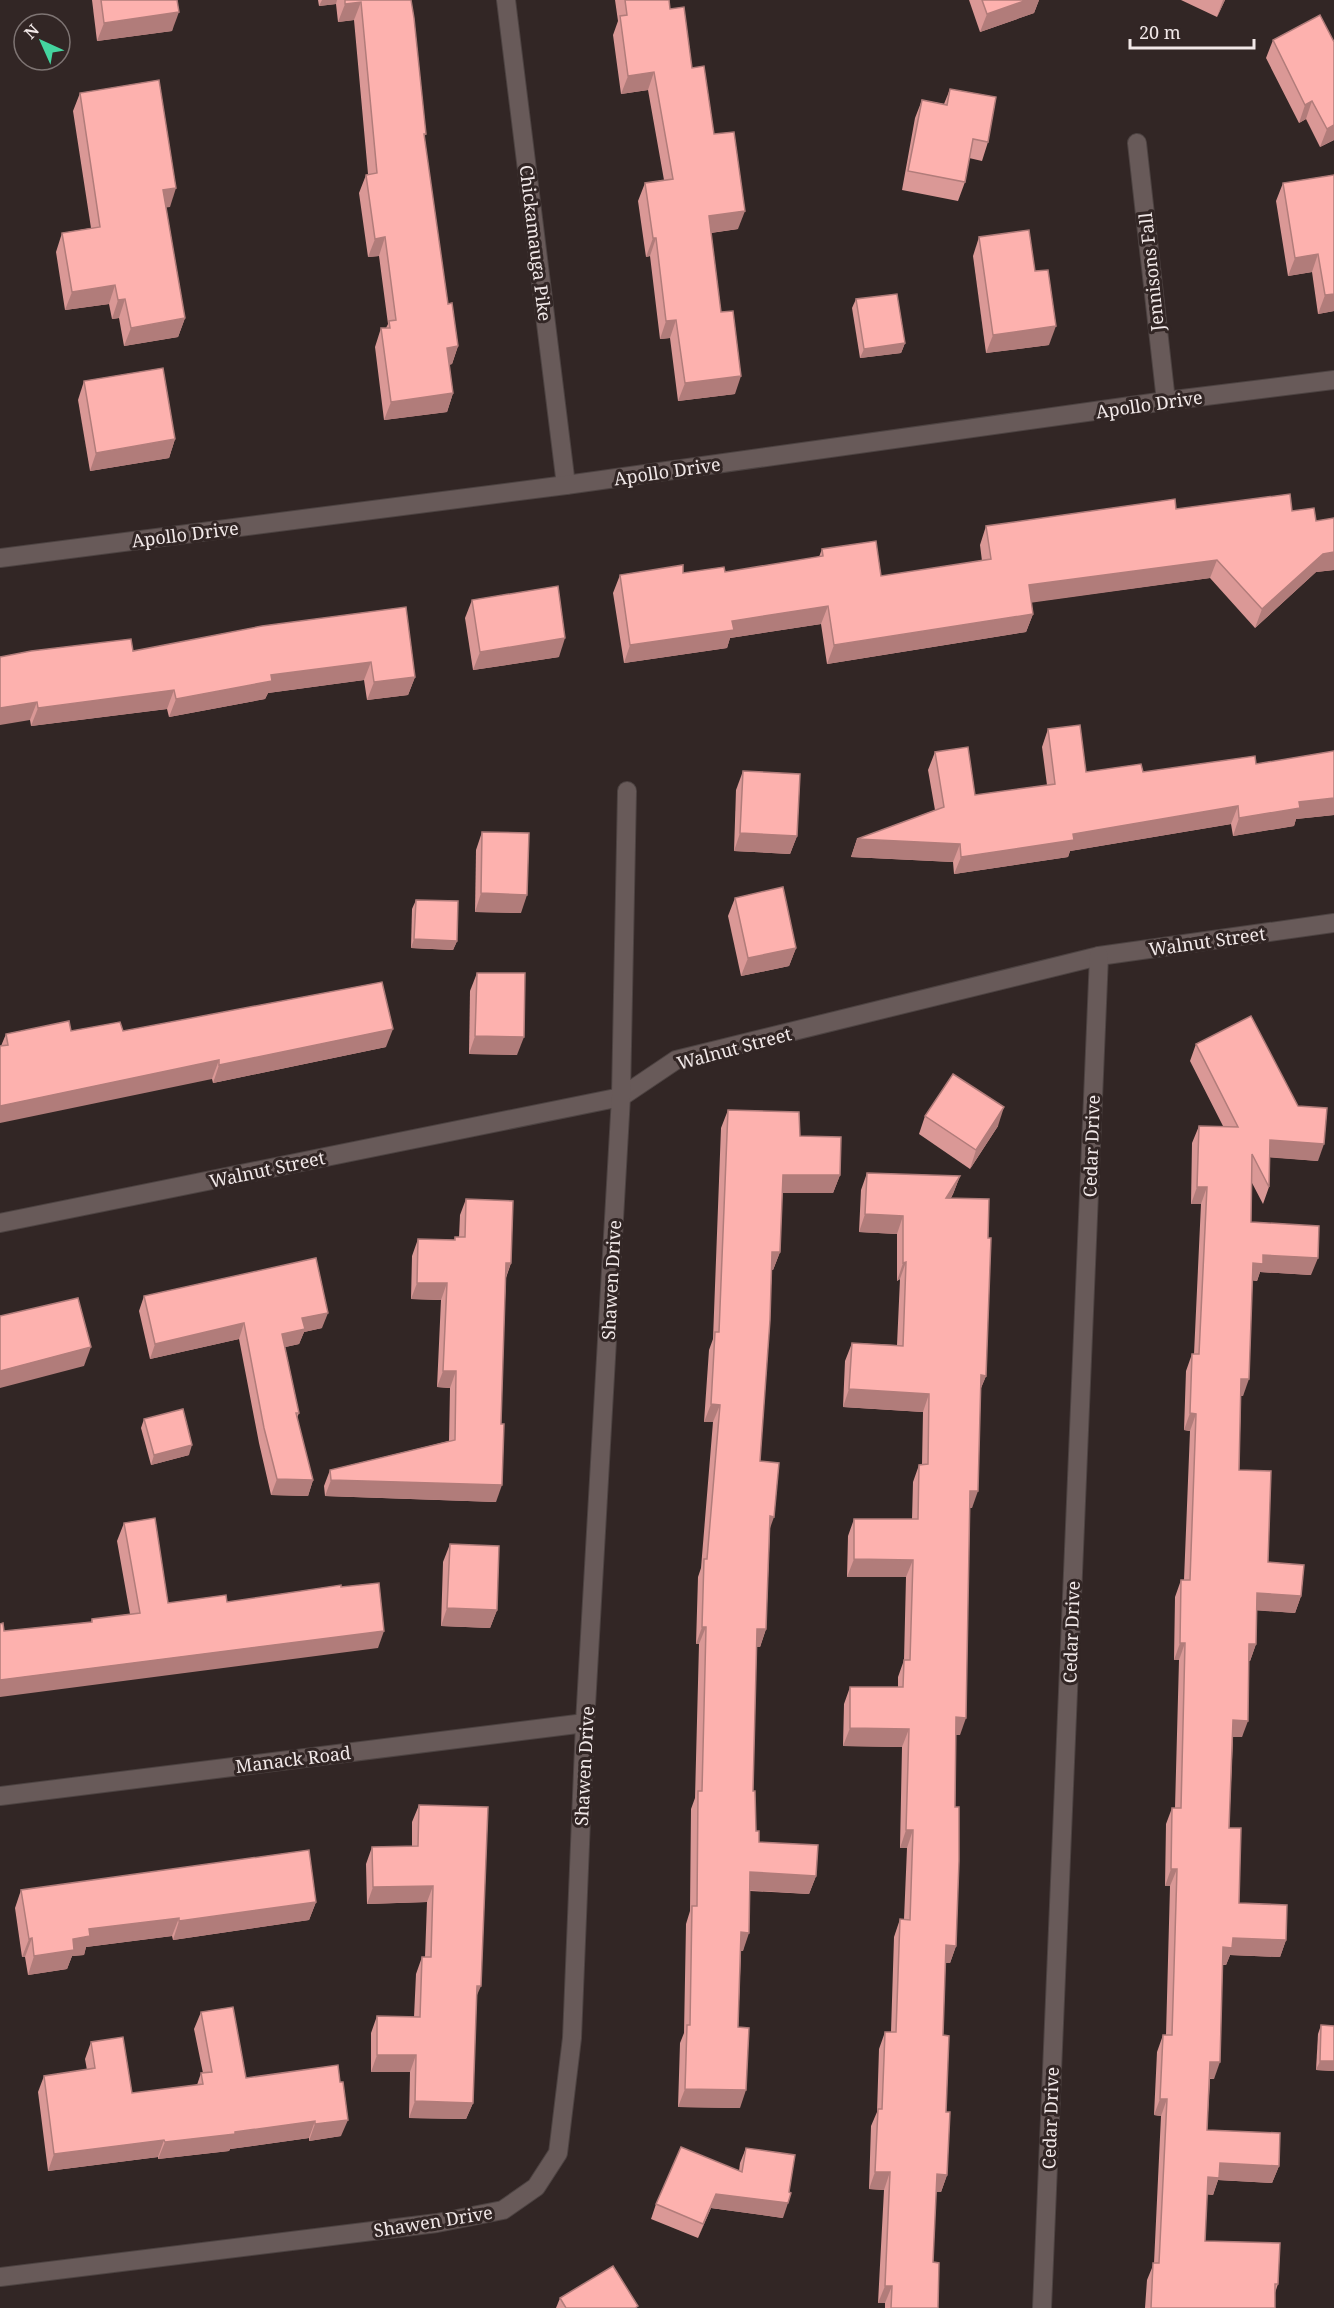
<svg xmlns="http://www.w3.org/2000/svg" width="1334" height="2308" font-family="'Noto Serif',serif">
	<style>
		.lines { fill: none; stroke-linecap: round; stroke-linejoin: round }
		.street-casing { stroke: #4d4342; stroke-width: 20 }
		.street { stroke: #685a59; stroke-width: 18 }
		.wall { fill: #da9896 }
		.shaded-wall { fill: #b17c7a }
		.building { fill: #fdb1ae; stroke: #b17c7a; stroke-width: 1.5 }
		.labels { text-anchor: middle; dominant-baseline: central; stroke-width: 6; stroke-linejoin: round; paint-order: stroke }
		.street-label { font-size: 18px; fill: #f1e8e8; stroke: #322625 }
	</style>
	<rect width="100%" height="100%" fill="#322625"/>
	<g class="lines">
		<defs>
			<g id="street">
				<polyline points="506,0 566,485"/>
				<polyline points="1137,143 1166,401"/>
				<polyline points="0,558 566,485 1166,401 1334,380"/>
				<polyline points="0,1223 621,1097 676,1060 1099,956 1334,923"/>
				<polyline points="0,1796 585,1723"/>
				<polyline points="0,2277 437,2223 503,2210 536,2187 558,2153 572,2038 585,1723 621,1097 627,791"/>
				<polyline points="1042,2308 1099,956"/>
			</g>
		</defs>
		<use href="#street" class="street-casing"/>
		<use href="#street" class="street"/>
	</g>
	<g class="wall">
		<polygon points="92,0 177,0 172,31 97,41"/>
		<polygon points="318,0 411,0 426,134 424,137 448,304 458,346 452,364 449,365 453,393 447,412 384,420 375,347 381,328 386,328 388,324 379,256 368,257 359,193 366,175 368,174 354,20 338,22 336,4 319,6"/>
		<polygon points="615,0 669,0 670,9 692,68 714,134 738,229 711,233 721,312 735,394 678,401 670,338 660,339 650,256 646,257 638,201 645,183 664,180 648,90 621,94 613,35 618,21"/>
		<polygon points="969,0 1039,0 1034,13 980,32"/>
		<polygon points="1181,0 1225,0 1217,17"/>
		<polygon points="1320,15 1334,140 1320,147 1306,119 1299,123 1266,58 1273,40"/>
		<polygon points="950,89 988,142 982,161 969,158 965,182 958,201 902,190 915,118 922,100 944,104"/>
		<polygon points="80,93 170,207 166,207 185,318 178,337 124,346 119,318 112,319 109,304 65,310 56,252 62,233 91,228 73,111"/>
		<polygon points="1334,175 1334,311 1318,314 1312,272 1288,276 1276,201 1283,183"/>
		<polygon points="979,237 1035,271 1049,345 986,353 973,256"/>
		<polygon points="856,299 905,343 901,353 860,358 852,308"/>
		<polygon points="84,381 175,439 169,458 90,471 78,400"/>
		<polygon points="1176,509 1292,511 1316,521 1334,518 1334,570 1316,572 1255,628 1210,578 1031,602 1033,614 1026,632 827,664 821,624 730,638 727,648 624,663 613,593 620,575 725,572 819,557 822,549 881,576 982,561 980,545 986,526"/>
		<polygon points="472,600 559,657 473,670 465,618"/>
		<polygon points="262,626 415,677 408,695 367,700 364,680 268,693 265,699 169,717 167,709 31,726 30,720 0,657 133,651"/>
		<polygon points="1048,729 1086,772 1143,772 1256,764 1334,751 1334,815 1296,819 1294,826 1233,836 1231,824 1070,851 1068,857 954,874 953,862 851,857 857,839 935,810 928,770 935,752 975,795 1047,785 1042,747"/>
		<polygon points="743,771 797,836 790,854 734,851 736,790"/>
		<polygon points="482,832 521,913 475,912 476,850"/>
		<polygon points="735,898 796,948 789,966 741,976 728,916"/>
		<polygon points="416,900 457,941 453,950 411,948 412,909"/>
		<polygon points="477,973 517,1055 469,1054 470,991"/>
		<polygon points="71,1031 123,1031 386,1047 213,1083 212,1079 1,1046 6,1034"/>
		<polygon points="1196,1044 1318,1161 1270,1157 1269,1187 1263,1204 1251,1181 1251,1222 1311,1275 1260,1272 1257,1281 1252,1280 1243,1396 1241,1396 1239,1470 1268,1562 1301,1596 1295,1613 1256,1610 1256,1644 1250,1661 1249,1661 1242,1737 1233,1737 1229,1828 1239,1903 1286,1940 1280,1957 1230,1955 1226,1965 1223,1965 1214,2079 1210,2079 1207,2130 1279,2166 1272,2183 1218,2180 1213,2195 1207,2194 1205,2241 1278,2284 1275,2293 1275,2308 1145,2308 1147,2280 1154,2263 1161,2116 1154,2115 1157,2052 1163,2035 1166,2035 1170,1886 1165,1886 1166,1824 1172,1808 1175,1808 1179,1660 1174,1660 1175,1597 1181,1580 1184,1580 1190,1431 1184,1430 1186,1371 1192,1354 1194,1354 1201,1204 1191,1204 1192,1143 1199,1126 1223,1126 1190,1061"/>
		<polygon points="728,1110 800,1136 840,1175 833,1193 782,1193 780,1252 773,1270 772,1270 760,1461 770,1528 766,1629 760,1647 756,1647 753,1791 756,1831 759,1842 816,1876 809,1894 750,1891 743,1951 741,1951 738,2027 740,2108 678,2107 680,2043 684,2033 686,1924 690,1911 691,1809 695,1798 699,1644 696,1644 698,1577 701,1568 713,1422 704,1422 709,1350 713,1339 721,1128"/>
		<polygon points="925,1116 998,1126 970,1169 919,1134"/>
		<polygon points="867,1173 960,1176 953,1194 951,1198 986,1376 980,1390 972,1508 969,1508 960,1735 956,1735 955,1807 956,1946 950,1963 945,1963 943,2035 946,2112 947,2175 941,2192 936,2192 933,2262 938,2308 885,2308 885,2303 878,2303 884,2190 869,2189 871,2126 877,2112 879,2049 885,2032 891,2032 894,1937 900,1919 904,1919 907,1848 900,1848 902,1747 843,1746 844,1704 850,1687 898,1687 898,1677 904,1660 906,1577 847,1577 848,1536 854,1519 912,1519 913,1482 919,1465 922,1465 923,1412 843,1407 845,1361 852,1343 897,1345 900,1279 897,1281 897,1234 859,1232 861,1190"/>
		<polygon points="466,1199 511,1263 506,1278 496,1502 325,1496 324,1486 330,1470 449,1441 450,1388 437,1387 441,1300 411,1299 412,1256 418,1239 454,1240 455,1237 459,1237 460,1215"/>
		<polygon points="144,1296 322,1328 304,1332 299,1344 285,1347 299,1413 297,1418 313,1480 308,1496 271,1495 259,1443 239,1339 150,1359 139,1311"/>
		<polygon points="144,1419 189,1455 151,1465 141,1428"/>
		<polygon points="124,1523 168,1603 227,1602 341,1587 378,1648 4,1631 91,1622 92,1619 130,1614 117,1541"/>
		<polygon points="450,1544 497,1610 490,1628 441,1626 443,1562"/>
		<polygon points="419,1805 476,1997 473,2103 466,2119 409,2118 410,2072 371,2072 371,2033 377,2016 414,2017 416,1974 422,1957 425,1957 427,1902 367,1904 366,1864 372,1847 412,1846 412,1822"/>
		<polygon points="21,1890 316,1902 309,1920 173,1940 172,1936 86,1947 84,1955 72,1956 67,1969 28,1975 25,1957 22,1957 15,1908"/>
		<polygon points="201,2012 246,2078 341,2136 309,2141 309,2138 230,2149 229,2151 158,2159 158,2157 48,2171 38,2092 44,2076 87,2070 85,2059 91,2042 132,2093 197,2085 201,2073 203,2073 194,2029"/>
		<polygon points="1321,2025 1334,2026 1334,2071 1316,2070 1318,2034"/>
		<polygon points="746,2148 783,2218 711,2208 698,2238 651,2219 656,2204 739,2171 740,2163"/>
		<polygon points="560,2298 566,2308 556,2308"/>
	</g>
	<g class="shaded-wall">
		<polygon points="322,0 337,0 336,4 319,6"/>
		<polygon points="1027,0 1039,0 1034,13 980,32 987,14"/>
		<polygon points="1223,0 1225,0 1217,17"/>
		<polygon points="361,2 354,20 338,22 345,4"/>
		<polygon points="179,12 172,31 97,41 104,23"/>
		<polygon points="654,72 648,90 621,94 628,76"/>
		<polygon points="1312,101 1306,119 1299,123 1305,105"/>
		<polygon points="1334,125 1334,140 1320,147 1327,129"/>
		<polygon points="176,188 170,207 156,209 163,190"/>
		<polygon points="745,211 738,229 702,234 709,216"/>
		<polygon points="385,237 379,256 368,257 375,239"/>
		<polygon points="653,238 656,238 650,256 646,257"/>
		<polygon points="1318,254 1312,272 1288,276 1295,258"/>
		<polygon points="115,285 109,304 65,310 72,292"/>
		<polygon points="1334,294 1334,311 1318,314 1325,295"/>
		<polygon points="125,299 119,318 112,319 118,300"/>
		<polygon points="185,318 178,337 124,346 131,328"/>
		<polygon points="676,320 670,338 660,339 666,321"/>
		<polygon points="1056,326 1049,345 986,353 993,335"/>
		<polygon points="905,343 901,353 860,358 864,349"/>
		<polygon points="458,346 452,364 440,366 447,348"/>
		<polygon points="741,376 735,394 678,401 685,383"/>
		<polygon points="453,393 447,412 384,420 391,402"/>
		<polygon points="175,439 169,458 90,471 96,453"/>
		<polygon points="1334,552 1334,570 1316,572 1255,628 1262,609 1323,554"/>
		<polygon points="1217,560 1210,578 1022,604 1029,585"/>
		<polygon points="828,606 821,624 730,638 727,648 624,663 630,645 732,621"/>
		<polygon points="1033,614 1026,632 827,664 834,645"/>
		<polygon points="565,638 559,657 473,670 480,652"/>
		<polygon points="371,662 364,680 268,693 265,699 169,717 176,699 271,675"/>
		<polygon points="415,677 408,695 367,700 374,682"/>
		<polygon points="174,690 167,709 31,726 38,708"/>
		<polygon points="37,702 30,720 0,725 0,708"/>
		<polygon points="1334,798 1334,815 1296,819 1294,826 1233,836 1239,818 1299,802"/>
		<polygon points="1238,806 1231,824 1070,851 1068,857 954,874 961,857 1073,834"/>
		<polygon points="740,833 797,836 790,854 734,851"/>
		<polygon points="857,839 960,844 953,862 851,857"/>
		<polygon points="481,893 527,895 521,913 475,912"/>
		<polygon points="414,939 457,941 453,950 411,948"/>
		<polygon points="796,948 789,966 741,976 748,958"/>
		<polygon points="393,1029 386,1047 213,1083 219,1065"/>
		<polygon points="475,1036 524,1037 517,1055 469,1054"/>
		<polygon points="219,1060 212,1079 0,1123 0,1106"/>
		<polygon points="1004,1107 998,1126 970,1169 976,1150"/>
		<polygon points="1270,1140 1324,1144 1318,1161 1264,1157"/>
		<polygon points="783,1175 840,1175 833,1193 777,1193"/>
		<polygon points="960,1176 953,1194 939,1216 946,1198"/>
		<polygon points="1197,1187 1207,1187 1201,1204 1191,1204"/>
		<polygon points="865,1214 903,1216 897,1234 859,1232"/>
		<polygon points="772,1252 780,1252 773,1270 766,1270"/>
		<polygon points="1263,1255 1318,1258 1311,1275 1260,1272 1257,1281 1247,1280 1253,1263"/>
		<polygon points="906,1262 900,1279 897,1281 903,1263"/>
		<polygon points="506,1263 511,1263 505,1279"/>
		<polygon points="417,1283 447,1283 441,1300 411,1299"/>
		<polygon points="328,1313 322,1328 304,1332 299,1344 277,1349 282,1334 302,1318"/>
		<polygon points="244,1323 239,1339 150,1359 155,1344"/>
		<polygon points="91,1347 84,1366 0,1388 0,1371"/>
		<polygon points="443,1371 456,1371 450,1388 437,1387"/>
		<polygon points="981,1375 986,1376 979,1393"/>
		<polygon points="1241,1379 1249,1379 1243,1396 1235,1396"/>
		<polygon points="849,1389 929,1394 923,1412 843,1407"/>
		<polygon points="711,1404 720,1405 713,1422 704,1422"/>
		<polygon points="1190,1413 1196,1414 1190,1431 1184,1430"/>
		<polygon points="192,1445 189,1455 151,1465 154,1455"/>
		<polygon points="277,1479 313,1480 308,1496 271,1495"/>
		<polygon points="331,1480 502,1485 496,1502 325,1496"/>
		<polygon points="970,1491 978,1491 972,1508 963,1508"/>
		<polygon points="770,1516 774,1517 768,1534"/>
		<polygon points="854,1559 913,1560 906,1577 847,1577"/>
		<polygon points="1257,1593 1301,1596 1295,1613 1251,1610"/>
		<polygon points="447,1608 497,1610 490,1628 441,1626"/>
		<polygon points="702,1627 706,1627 699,1644 696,1644"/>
		<polygon points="757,1629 766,1629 760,1647 750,1647"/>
		<polygon points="384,1631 378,1648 0,1697 0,1680"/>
		<polygon points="1180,1643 1185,1643 1179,1660 1174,1660"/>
		<polygon points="1249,1644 1256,1644 1250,1661 1243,1661"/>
		<polygon points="956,1717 966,1718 960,1735 950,1735"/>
		<polygon points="1233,1720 1248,1721 1242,1737 1227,1737"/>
		<polygon points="850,1728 909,1729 902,1747 843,1746"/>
		<polygon points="906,1830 913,1830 907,1848 900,1848"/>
		<polygon points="1171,1869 1177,1869 1170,1886 1165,1886"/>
		<polygon points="750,1872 816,1876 809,1894 744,1890"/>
		<polygon points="433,1886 427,1902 367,1904 373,1887"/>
		<polygon points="316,1902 309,1920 173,1940 179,1921"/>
		<polygon points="179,1918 172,1936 86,1947 84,1955 72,1956 67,1969 28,1975 34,1956 73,1939 89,1929"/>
		<polygon points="741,1932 749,1933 743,1951 735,1950"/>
		<polygon points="32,1938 25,1957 22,1957 29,1939"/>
		<polygon points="1233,1938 1286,1940 1280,1957 1230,1955 1226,1965 1217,1964 1223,1947"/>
		<polygon points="946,1945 956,1946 950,1963 940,1963"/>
		<polygon points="477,1986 481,1986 474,2002"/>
		<polygon points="377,2055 416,2055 410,2072 371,2072"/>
		<polygon points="1320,2061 1334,2061 1334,2071 1316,2070"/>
		<polygon points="1210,2062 1220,2062 1214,2079 1204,2078"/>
		<polygon points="685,2089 746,2090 740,2108 678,2107"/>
		<polygon points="1160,2099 1167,2099 1161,2116 1154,2115"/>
		<polygon points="415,2101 473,2103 466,2119 409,2118"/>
		<polygon points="348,2120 341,2136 309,2141 315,2124"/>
		<polygon points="315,2121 309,2138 230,2149 229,2151 158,2159 165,2142"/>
		<polygon points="164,2140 158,2157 48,2171 54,2154"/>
		<polygon points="1220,2163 1279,2166 1272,2183 1218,2180 1213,2195 1201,2194 1208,2177"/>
		<polygon points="875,2172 890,2172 884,2190 869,2189"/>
		<polygon points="937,2174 947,2175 941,2192 930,2192"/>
		<polygon points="716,2194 788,2203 783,2218 711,2208 698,2238"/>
		<polygon points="885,2286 892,2286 885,2303 878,2303"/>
	</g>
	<g class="building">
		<polygon points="101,0 177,0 179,12 104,23"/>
		<polygon points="345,0 411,0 414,18 426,134 424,134 448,304 452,303 458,346 447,348 453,393 391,402 381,328 390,328 389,321 396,320 385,237 375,239 366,175 377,173 361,2 345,4"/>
		<polygon points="625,0 669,0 670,9 684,7 692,68 704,66 714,134 734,132 745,211 709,216 721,312 733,311 741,376 685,383 676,320 666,321 656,238 653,238 645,183 673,179 654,72 628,76 620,16 627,15"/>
		<polygon points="982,0 1027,0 987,14"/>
		<polygon points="1320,15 1334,42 1334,125 1327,129 1312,101 1305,105 1273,40"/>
		<polygon points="159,80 176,188 163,190 185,318 131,328 125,299 118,300 115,285 72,292 62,233 100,227 80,93"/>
		<polygon points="950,89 996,97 988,142 973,139 965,182 908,171 922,100 947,105"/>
		<polygon points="1334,175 1334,294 1325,295 1318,254 1295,258 1283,183"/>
		<polygon points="1029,230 1035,271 1048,270 1056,326 993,335 979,237"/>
		<polygon points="897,294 905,343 864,349 856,299"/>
		<polygon points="163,368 175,439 96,453 84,381"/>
		<polygon points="1290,494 1292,511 1314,508 1316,521 1334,518 1334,552 1323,554 1262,609 1217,560 1029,585 1033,614 834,645 828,606 732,621 734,630 630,645 620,575 683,565 683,573 724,567 725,572 823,556 822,549 876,541 881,576 991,559 986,526 1175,499 1176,509"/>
		<polygon points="558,586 565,638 480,652 472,600"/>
		<polygon points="406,607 415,677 374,682 371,662 271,675 272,681 176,699 174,690 38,708 37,702 0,708 0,657 31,651 131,639 133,651 262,626"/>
		<polygon points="1080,725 1086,772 1141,764 1143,772 1255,756 1256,764 1334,751 1334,798 1299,802 1300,808 1239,818 1238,806 1073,834 1074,840 961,857 960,844 857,839 944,807 935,752 968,747 975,795 1055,784 1048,729"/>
		<polygon points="743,771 800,774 797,836 740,833"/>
		<polygon points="482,832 529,833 527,895 481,893"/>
		<polygon points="783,887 796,948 748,958 735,898"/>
		<polygon points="416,900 458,901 457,941 414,939"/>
		<polygon points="477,973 525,973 524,1037 475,1036"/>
		<polygon points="382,982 393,1029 219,1065 219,1060 0,1106 0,1046 8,1045 6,1034 69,1021 71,1031 120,1022 123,1031"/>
		<polygon points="1251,1016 1298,1106 1327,1108 1324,1144 1270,1140 1269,1187 1252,1154 1251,1222 1319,1226 1318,1258 1263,1255 1263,1264 1253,1263 1249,1379 1241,1379 1239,1470 1271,1471 1268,1562 1304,1565 1301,1596 1257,1593 1256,1644 1249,1644 1248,1721 1233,1720 1229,1828 1241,1828 1239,1903 1287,1905 1286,1940 1233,1938 1232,1948 1223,1947 1220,2062 1210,2062 1207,2130 1280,2133 1279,2166 1220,2163 1219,2178 1208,2177 1205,2241 1280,2243 1278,2284 1275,2284 1275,2308 1151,2308 1153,2263 1159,2263 1167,2099 1160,2099 1163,2035 1172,2035 1177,1869 1171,1869 1172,1808 1181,1808 1185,1643 1180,1643 1181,1580 1190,1580 1196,1414 1190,1413 1192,1354 1199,1354 1207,1187 1197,1187 1199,1126 1238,1127 1196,1044"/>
		<polygon points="953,1074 1004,1107 976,1150 925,1116"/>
		<polygon points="728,1110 799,1112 800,1136 841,1137 840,1175 783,1175 780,1252 772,1252 770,1320 760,1461 779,1463 774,1517 770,1516 766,1629 757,1629 753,1791 755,1791 756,1831 759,1831 759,1842 818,1845 816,1876 750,1872 749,1933 741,1932 738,2027 749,2028 746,2090 685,2089 687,2025 690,2025 692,1906 697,1906 698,1791 702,1791 706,1627 702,1627 704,1559 707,1559 720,1405 711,1404 715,1332 719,1332"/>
		<polygon points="867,1173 960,1176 946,1198 989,1199 988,1238 991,1238 986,1376 981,1375 978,1491 970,1491 966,1718 956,1717 955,1807 959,1807 959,1861 956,1946 946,1945 943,2035 949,2036 946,2112 950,2112 947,2175 937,2174 933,2262 939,2263 938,2308 891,2308 892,2286 885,2286 890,2172 875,2172 878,2109 882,2109 885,2032 896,2032 900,1919 910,1920 913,1830 906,1830 909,1729 850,1728 850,1687 903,1687 904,1660 910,1660 913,1560 854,1559 854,1519 918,1519 919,1465 928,1464 929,1394 849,1389 852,1343 903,1346 906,1262 903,1263 903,1216 865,1214"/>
		<polygon points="466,1199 513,1201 511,1263 506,1263 501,1424 504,1424 502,1485 331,1480 330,1470 455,1440 456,1371 443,1371 447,1283 417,1283 418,1239 455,1240 455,1237 465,1237"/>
		<polygon points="316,1258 328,1313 302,1318 305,1329 282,1334 299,1413 296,1413 313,1480 277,1479 264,1428 244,1323 155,1344 144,1296"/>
		<polygon points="78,1298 91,1347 0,1371 0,1316"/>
		<polygon points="183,1409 192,1445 154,1455 144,1419"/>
		<polygon points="155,1518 168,1603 226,1595 227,1602 341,1585 341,1587 379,1583 384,1631 0,1680 0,1624 3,1623 4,1631 92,1622 92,1619 140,1613 124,1523"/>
		<polygon points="450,1544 499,1546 497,1610 447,1608"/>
		<polygon points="419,1805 488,1807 481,1986 477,1986 473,2103 415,2101 416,2055 377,2055 377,2016 420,2017 422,1957 431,1957 433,1886 373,1887 372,1847 418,1846"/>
		<polygon points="309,1850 316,1902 179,1921 179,1918 89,1929 90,1936 73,1939 74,1950 34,1956 32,1938 29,1939 21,1890"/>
		<polygon points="233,2007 246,2078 338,2065 340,2082 343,2082 348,2120 315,2124 315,2121 235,2132 235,2134 165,2142 164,2140 54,2154 44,2076 95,2068 91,2042 123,2037 132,2093 203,2084 201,2073 212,2072 201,2012"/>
		<polygon points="1321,2025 1334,2026 1334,2061 1320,2061"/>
		<polygon points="681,2147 742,2172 746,2148 795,2155 789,2192 791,2193 788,2203 716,2194 703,2224 656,2204"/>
		<polygon points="613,2266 638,2306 635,2308 566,2308 560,2298"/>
	</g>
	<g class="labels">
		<g class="street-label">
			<text transform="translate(536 243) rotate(83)">Chickamauga Pike</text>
			<text transform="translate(1151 272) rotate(-96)">Jennisons Fall</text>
			<text transform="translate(1149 404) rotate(-8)">Apollo Drive</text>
			<text transform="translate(667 471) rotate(-8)">Apollo Drive</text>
			<text transform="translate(185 534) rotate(-7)">Apollo Drive</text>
			<text transform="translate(1207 941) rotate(-8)">Walnut Street</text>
			<text transform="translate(734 1048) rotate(-15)">Walnut Street</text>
			<text transform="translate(1091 1146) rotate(-88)">Cedar Drive</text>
			<text transform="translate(267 1169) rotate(-12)">Walnut Street</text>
			<text transform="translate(611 1280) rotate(-87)">Shawen Drive</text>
			<text transform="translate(1071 1632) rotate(-88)">Cedar Drive</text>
			<text transform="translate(293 1759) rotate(-7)">Manack Road</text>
			<text transform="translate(584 1766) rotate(-87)">Shawen Drive</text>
			<text transform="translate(1050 2118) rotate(-88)">Cedar Drive</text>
			<text transform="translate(433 2221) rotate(-9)">Shawen Drive</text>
		</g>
	</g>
	<g transform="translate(42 42) rotate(315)"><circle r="28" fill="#322625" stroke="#7e7473" stroke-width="1.5"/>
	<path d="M0-4.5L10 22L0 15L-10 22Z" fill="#44d49f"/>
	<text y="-9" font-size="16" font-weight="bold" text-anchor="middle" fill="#f1e8e8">N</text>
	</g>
	<path d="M1130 39v9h124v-9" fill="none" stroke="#f1e8e8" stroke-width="3"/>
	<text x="1139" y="39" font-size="18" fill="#f1e8e8" stroke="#322625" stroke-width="4.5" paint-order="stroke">20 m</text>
</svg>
